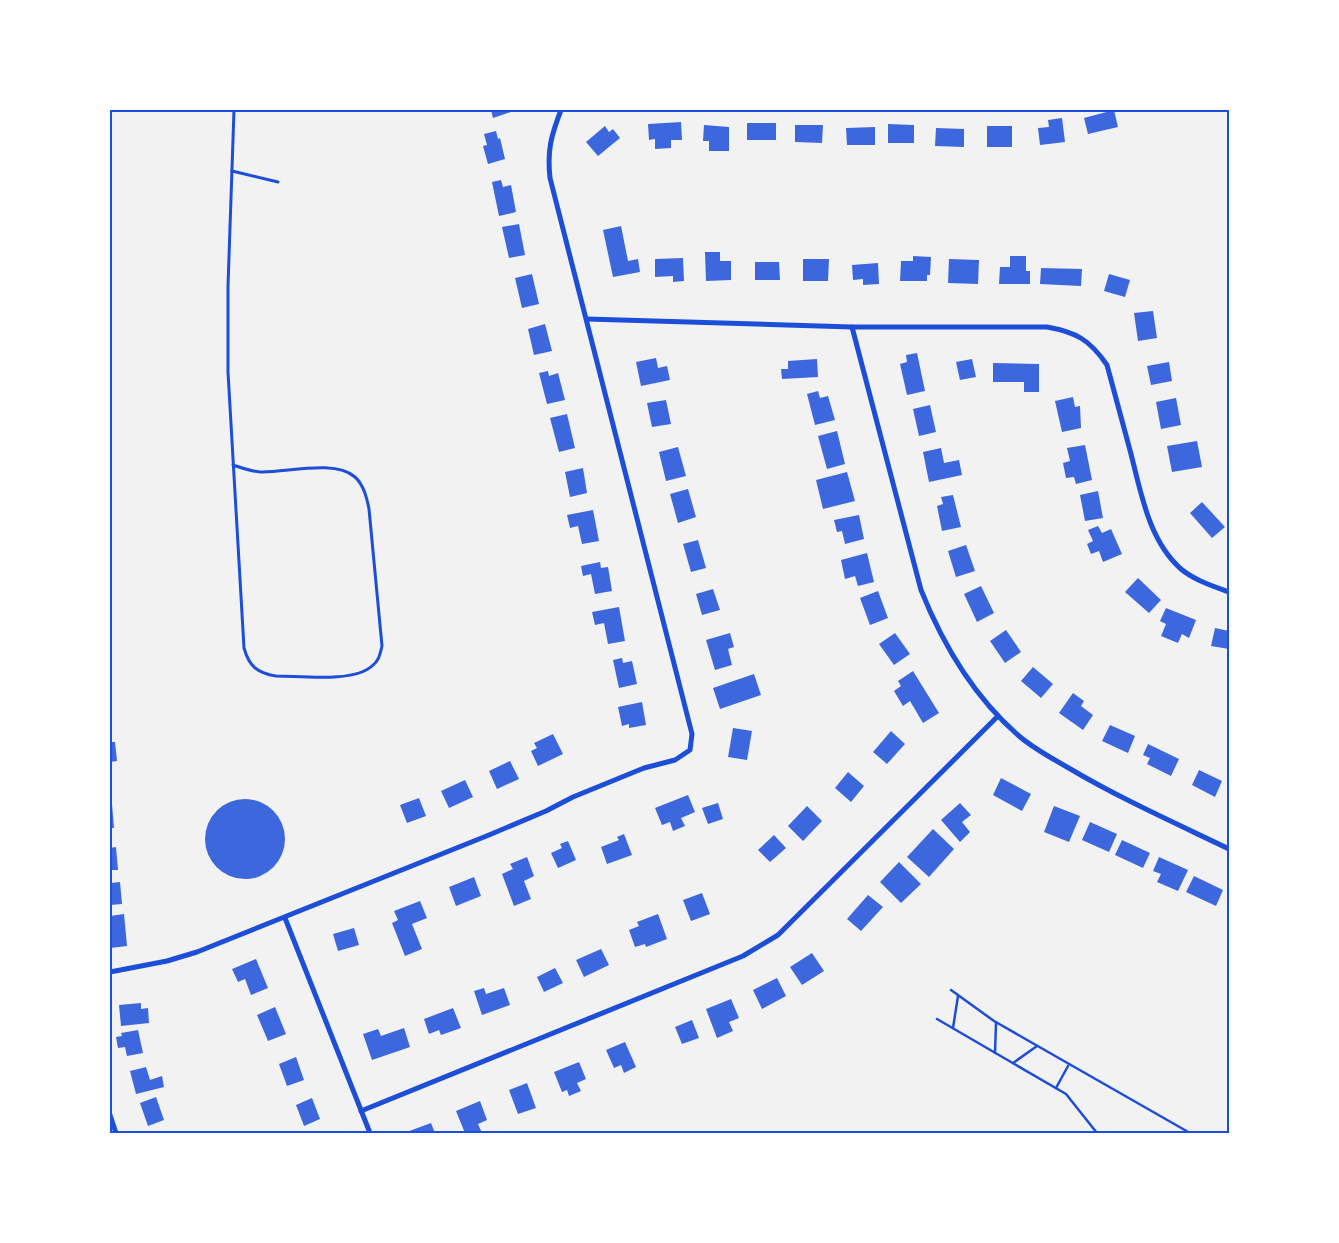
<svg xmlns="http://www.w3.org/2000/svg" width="1339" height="1243" font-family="Poppins,sans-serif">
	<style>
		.building { fill: #3d67dc }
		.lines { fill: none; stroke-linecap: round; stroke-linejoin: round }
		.path { stroke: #1d4ed8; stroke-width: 2.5 }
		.service { stroke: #1d4ed8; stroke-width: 3 }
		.minor { stroke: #1d4ed8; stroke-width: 5 }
		.neatline { fill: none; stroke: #1d4ed8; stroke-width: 2 }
	</style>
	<rect width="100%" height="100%" fill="#f2f2f2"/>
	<g class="building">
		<polygon points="491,110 511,110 511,112 493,118"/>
		<polygon points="1114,110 1118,127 1088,134 1084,118"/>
		<polygon points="1062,118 1065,142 1040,145 1038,128 1049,127 1048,120"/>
		<polygon points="681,122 682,140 671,140 671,148 655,149 655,139 649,140 648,124"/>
		<rect x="747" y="123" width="29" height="17"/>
		<polygon points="888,124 914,125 914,143 888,143"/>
		<polygon points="704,125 729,127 729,151 709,151 709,141 703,141"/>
		<polygon points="795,125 823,125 822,143 795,142"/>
		<polygon points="605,126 609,132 613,129 620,138 598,156 586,142"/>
		<rect x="987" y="126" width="25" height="21"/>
		<polygon points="875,127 875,145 847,145 846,128"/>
		<polygon points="936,128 964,129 964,147 935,146"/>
		<polygon points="496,131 498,139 500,138 505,159 488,164 483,146 487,145 484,134"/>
		<polygon points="501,180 503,187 511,185 516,212 499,216 492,182"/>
		<polygon points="519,224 525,255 509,258 502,227"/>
		<polygon points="621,226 628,261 638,259 640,272 613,277 603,230"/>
		<polygon points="705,252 720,252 720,261 731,261 731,280 706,281"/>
		<polygon points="913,256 931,257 930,275 927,275 927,281 900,281 901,261 913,261"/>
		<polygon points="1010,256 1026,256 1026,271 1030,271 1030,284 999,284 1000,267 1010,267"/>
		<polygon points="683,258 684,281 673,282 673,276 655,277 655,259"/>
		<polygon points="803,259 829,259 828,281 803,281"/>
		<polygon points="949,259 979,260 978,284 948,283"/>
		<polygon points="755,262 779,262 780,280 755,280"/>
		<polygon points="878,263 879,284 863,285 863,279 853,280 852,265"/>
		<polygon points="1041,268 1082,269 1081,286 1040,284"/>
		<polygon points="532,274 539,304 522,308 515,278"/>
		<polygon points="1109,274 1130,280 1125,297 1104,291"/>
		<polygon points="1153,311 1157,338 1138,341 1134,313"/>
		<polygon points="545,324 552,351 534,355 528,329"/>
		<polygon points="917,353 925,391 907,395 900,364 907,362 906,355"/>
		<polygon points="656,358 658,368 667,366 670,380 641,386 636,362"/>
		<polygon points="817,359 818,377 782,379 781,369 788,369 788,361"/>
		<polygon points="972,359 976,377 960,380 956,362"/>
		<polygon points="1169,362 1172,381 1151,385 1147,366"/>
		<polygon points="993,363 1039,364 1039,392 1024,392 1024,382 993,382"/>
		<polygon points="548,371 549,376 558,373 565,400 547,404 539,373"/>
		<polygon points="818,391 820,398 828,396 835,420 815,425 807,394"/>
		<polygon points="1073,397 1075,407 1080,406 1081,428 1062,432 1055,401"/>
		<polygon points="1176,398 1181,425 1161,429 1156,402"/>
		<polygon points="666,400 671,424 652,427 647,403"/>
		<polygon points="930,405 936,432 919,436 913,409"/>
		<polygon points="567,414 575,448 559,452 550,418"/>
		<polygon points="837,431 845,464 827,469 818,436"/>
		<polygon points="1197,441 1202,467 1172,472 1167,446"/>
		<polygon points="1085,445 1092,480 1076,484 1074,477 1066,478 1063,463 1070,461 1067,448"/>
		<polygon points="678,447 686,476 666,481 659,452"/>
		<polygon points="941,448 944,463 959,460 962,475 929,482 923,452"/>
		<polygon points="583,468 587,493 570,497 565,472"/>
		<polygon points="847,472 855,501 823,509 816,480"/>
		<polygon points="688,489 696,517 678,523 670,494"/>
		<polygon points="1098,491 1103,518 1085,521 1080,495"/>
		<polygon points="953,495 961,527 942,531 937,506 943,504 941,497"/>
		<polygon points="1202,502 1225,527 1212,538 1190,513"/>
		<polygon points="593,510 599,541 582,544 578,526 570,528 567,515"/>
		<polygon points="859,515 864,539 845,544 842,531 837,532 834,520"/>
		<polygon points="1098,526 1102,533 1111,529 1122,554 1103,562 1099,551 1091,554 1087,544 1093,541 1088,530"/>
		<polygon points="698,540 706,568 691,572 683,544"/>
		<polygon points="966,545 975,571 956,577 948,551"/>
		<polygon points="867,553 874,582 858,586 855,576 845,579 841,560"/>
		<polygon points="600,562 601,568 608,567 612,591 595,594 591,574 583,576 581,566"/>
		<polygon points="1138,578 1161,600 1149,613 1125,592"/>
		<polygon points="981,586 994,613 977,622 964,594"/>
		<polygon points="713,589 720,610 702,615 696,594"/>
		<polygon points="878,591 888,618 870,625 860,598"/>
		<polygon points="619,607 625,641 608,644 604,623 595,625 592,612"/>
		<polygon points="1166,608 1196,620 1189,638 1182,634 1178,643 1161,636 1166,624 1160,621"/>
		<polygon points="1215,628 1229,631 1229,649 1211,646"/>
		<polygon points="1006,630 1021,652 1005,663 990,641"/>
		<polygon points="730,633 734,647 728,649 732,665 715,670 706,640"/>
		<polygon points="895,633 910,654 894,665 879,644"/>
		<polygon points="622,658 623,663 632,661 637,684 619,688 613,660"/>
		<polygon points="1033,667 1053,684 1041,698 1021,681"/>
		<polygon points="913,671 939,713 923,723 910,701 903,706 894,691 901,686 898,681"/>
		<polygon points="754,674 761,695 720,709 713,688"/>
		<polygon points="1073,693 1084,701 1081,706 1093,715 1083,730 1059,713"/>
		<polygon points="642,702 646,725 629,728 629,724 622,726 618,707"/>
		<polygon points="1110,725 1135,736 1128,753 1102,741"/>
		<polygon points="733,728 752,731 747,760 728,757"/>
		<polygon points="891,731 905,744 887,764 873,752"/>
		<polygon points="553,734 563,754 538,766 531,751 537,748 534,743"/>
		<polygon points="110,742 115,742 117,761 110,762"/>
		<polygon points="1148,744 1179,759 1171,776 1147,764 1150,758 1143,755"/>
		<polygon points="510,761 519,779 497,789 489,771"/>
		<polygon points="1199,770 1222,781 1215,797 1192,785"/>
		<polygon points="848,772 864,786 851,802 835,788"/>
		<polygon points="1001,778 1031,794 1022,811 993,795"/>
		<polygon points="465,780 473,797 449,808 441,791"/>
		<polygon points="688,795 695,812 681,818 685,826 673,831 670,822 662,825 655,808"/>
		<polygon points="419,798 426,816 407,823 400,805"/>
		<circle cx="245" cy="839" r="40"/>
		<polygon points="718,803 723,819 708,824 702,808"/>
		<polygon points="960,803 971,815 962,822 970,832 960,842 941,820"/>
		<polygon points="112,804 114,828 110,828 110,805"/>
		<polygon points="807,806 822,821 803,841 788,826"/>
		<polygon points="1054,806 1080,816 1069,842 1044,832"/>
		<polygon points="1090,822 1117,834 1109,852 1082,840"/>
		<polygon points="933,829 954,849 929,877 907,857"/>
		<polygon points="624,834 632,855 607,864 601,847 619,840 617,837"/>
		<polygon points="774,835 786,848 770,862 758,850"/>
		<polygon points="1122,840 1150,853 1143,868 1115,855"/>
		<polygon points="568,841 576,860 558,868 551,853 562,848 560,844"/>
		<polygon points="116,847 118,870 110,870 110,848"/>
		<polygon points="527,857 534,876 524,881 531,899 514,906 502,874 513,869 510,864"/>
		<polygon points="1159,857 1188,870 1178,891 1157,882 1161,874 1153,871"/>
		<polygon points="899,862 921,884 901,903 880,882"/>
		<polygon points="1194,876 1223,890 1216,906 1186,892"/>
		<polygon points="474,877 481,896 456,906 449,887"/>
		<polygon points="120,882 122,904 110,905 110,883"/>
		<polygon points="702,893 710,914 691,921 683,900"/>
		<polygon points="868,895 883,907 861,931 847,919"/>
		<polygon points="420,901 427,918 412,924 422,949 405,956 392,923 398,920 394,911"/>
		<polygon points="124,914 127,946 110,948 110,916"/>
		<polygon points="658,914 667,939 646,947 645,944 635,947 629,930 639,926 637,922"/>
		<polygon points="354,928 359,945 338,951 333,934"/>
		<polygon points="601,949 609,965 584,977 576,960"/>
		<polygon points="812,953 824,971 802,985 790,967"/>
		<polygon points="256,959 268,988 251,995 245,979 238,982 232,969"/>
		<polygon points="555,968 563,983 544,992 537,977"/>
		<polygon points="777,978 786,996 762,1009 753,990"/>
		<polygon points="484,988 486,994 504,988 510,1005 482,1015 474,991"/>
		<polygon points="731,999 739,1018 729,1022 733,1031 717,1038 706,1009"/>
		<polygon points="141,1003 141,1009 148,1008 149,1023 121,1026 119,1005"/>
		<polygon points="275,1007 286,1034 268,1041 257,1015"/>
		<polygon points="453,1008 461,1028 441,1035 439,1030 429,1034 424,1019"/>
		<polygon points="692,1020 699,1038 682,1044 675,1027"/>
		<polygon points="404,1028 410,1047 372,1060 363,1034 378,1029 381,1036"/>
		<polygon points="138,1030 143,1053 127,1056 125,1047 118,1048 116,1037 122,1036 121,1033"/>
		<polygon points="625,1042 636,1067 624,1073 621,1065 614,1068 606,1050"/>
		<polygon points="296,1057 304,1080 287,1086 279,1064"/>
		<polygon points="579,1062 586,1079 577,1083 581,1091 569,1096 567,1090 562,1092 554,1072"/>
		<polygon points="146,1067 150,1080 162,1076 164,1087 136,1094 130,1071"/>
		<polygon points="527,1083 536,1108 518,1114 509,1090"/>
		<polygon points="156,1097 164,1120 148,1126 140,1103"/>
		<polygon points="312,1098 320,1119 304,1126 296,1105"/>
		<polygon points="480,1101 487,1120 478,1124 482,1133 465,1133 456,1111"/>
		<polygon points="431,1123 435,1133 404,1133"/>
	</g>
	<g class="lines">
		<g class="path">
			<polyline points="951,990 994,1021 1190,1133"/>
			<polyline points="937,1019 1066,1094 1097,1133"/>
			<polyline points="953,1028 958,996"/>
			<polyline points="995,1053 996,1023"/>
			<polyline points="1013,1063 1037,1046"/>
			<polyline points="1056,1088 1068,1066"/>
		</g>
		<g class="service">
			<polyline points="232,171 278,182"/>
			<path d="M233,465C242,468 250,471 260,472C286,473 334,459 355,477C364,485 367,499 369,509L382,646C380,654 379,661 372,666C353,683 301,676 276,676C257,673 249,666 244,648L228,372V286L234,110"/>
		</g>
		<g class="minor">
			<path d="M587,319L852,327H1047C1076,332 1090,340 1107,365C1115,395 1123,424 1131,454C1141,493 1149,541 1181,569C1194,580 1213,586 1229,592"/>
			<path d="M852,327L921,590C943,645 974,697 1019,736C1033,748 1051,758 1067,767C1119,798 1175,823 1229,849"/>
			<polyline points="285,918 370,1133"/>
			<path d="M110,972L167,961L197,952L489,835L546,811L573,797L644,768L675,760L690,750L692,734L550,178C547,150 551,136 561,110"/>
			<polyline points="361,1111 743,956 778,935 998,716"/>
			<polyline points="110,1115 116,1133"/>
		</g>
	</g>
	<rect width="1339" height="1243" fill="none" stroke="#ffffff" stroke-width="222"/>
	<rect x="111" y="111" width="1117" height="1021" class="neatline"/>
</svg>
